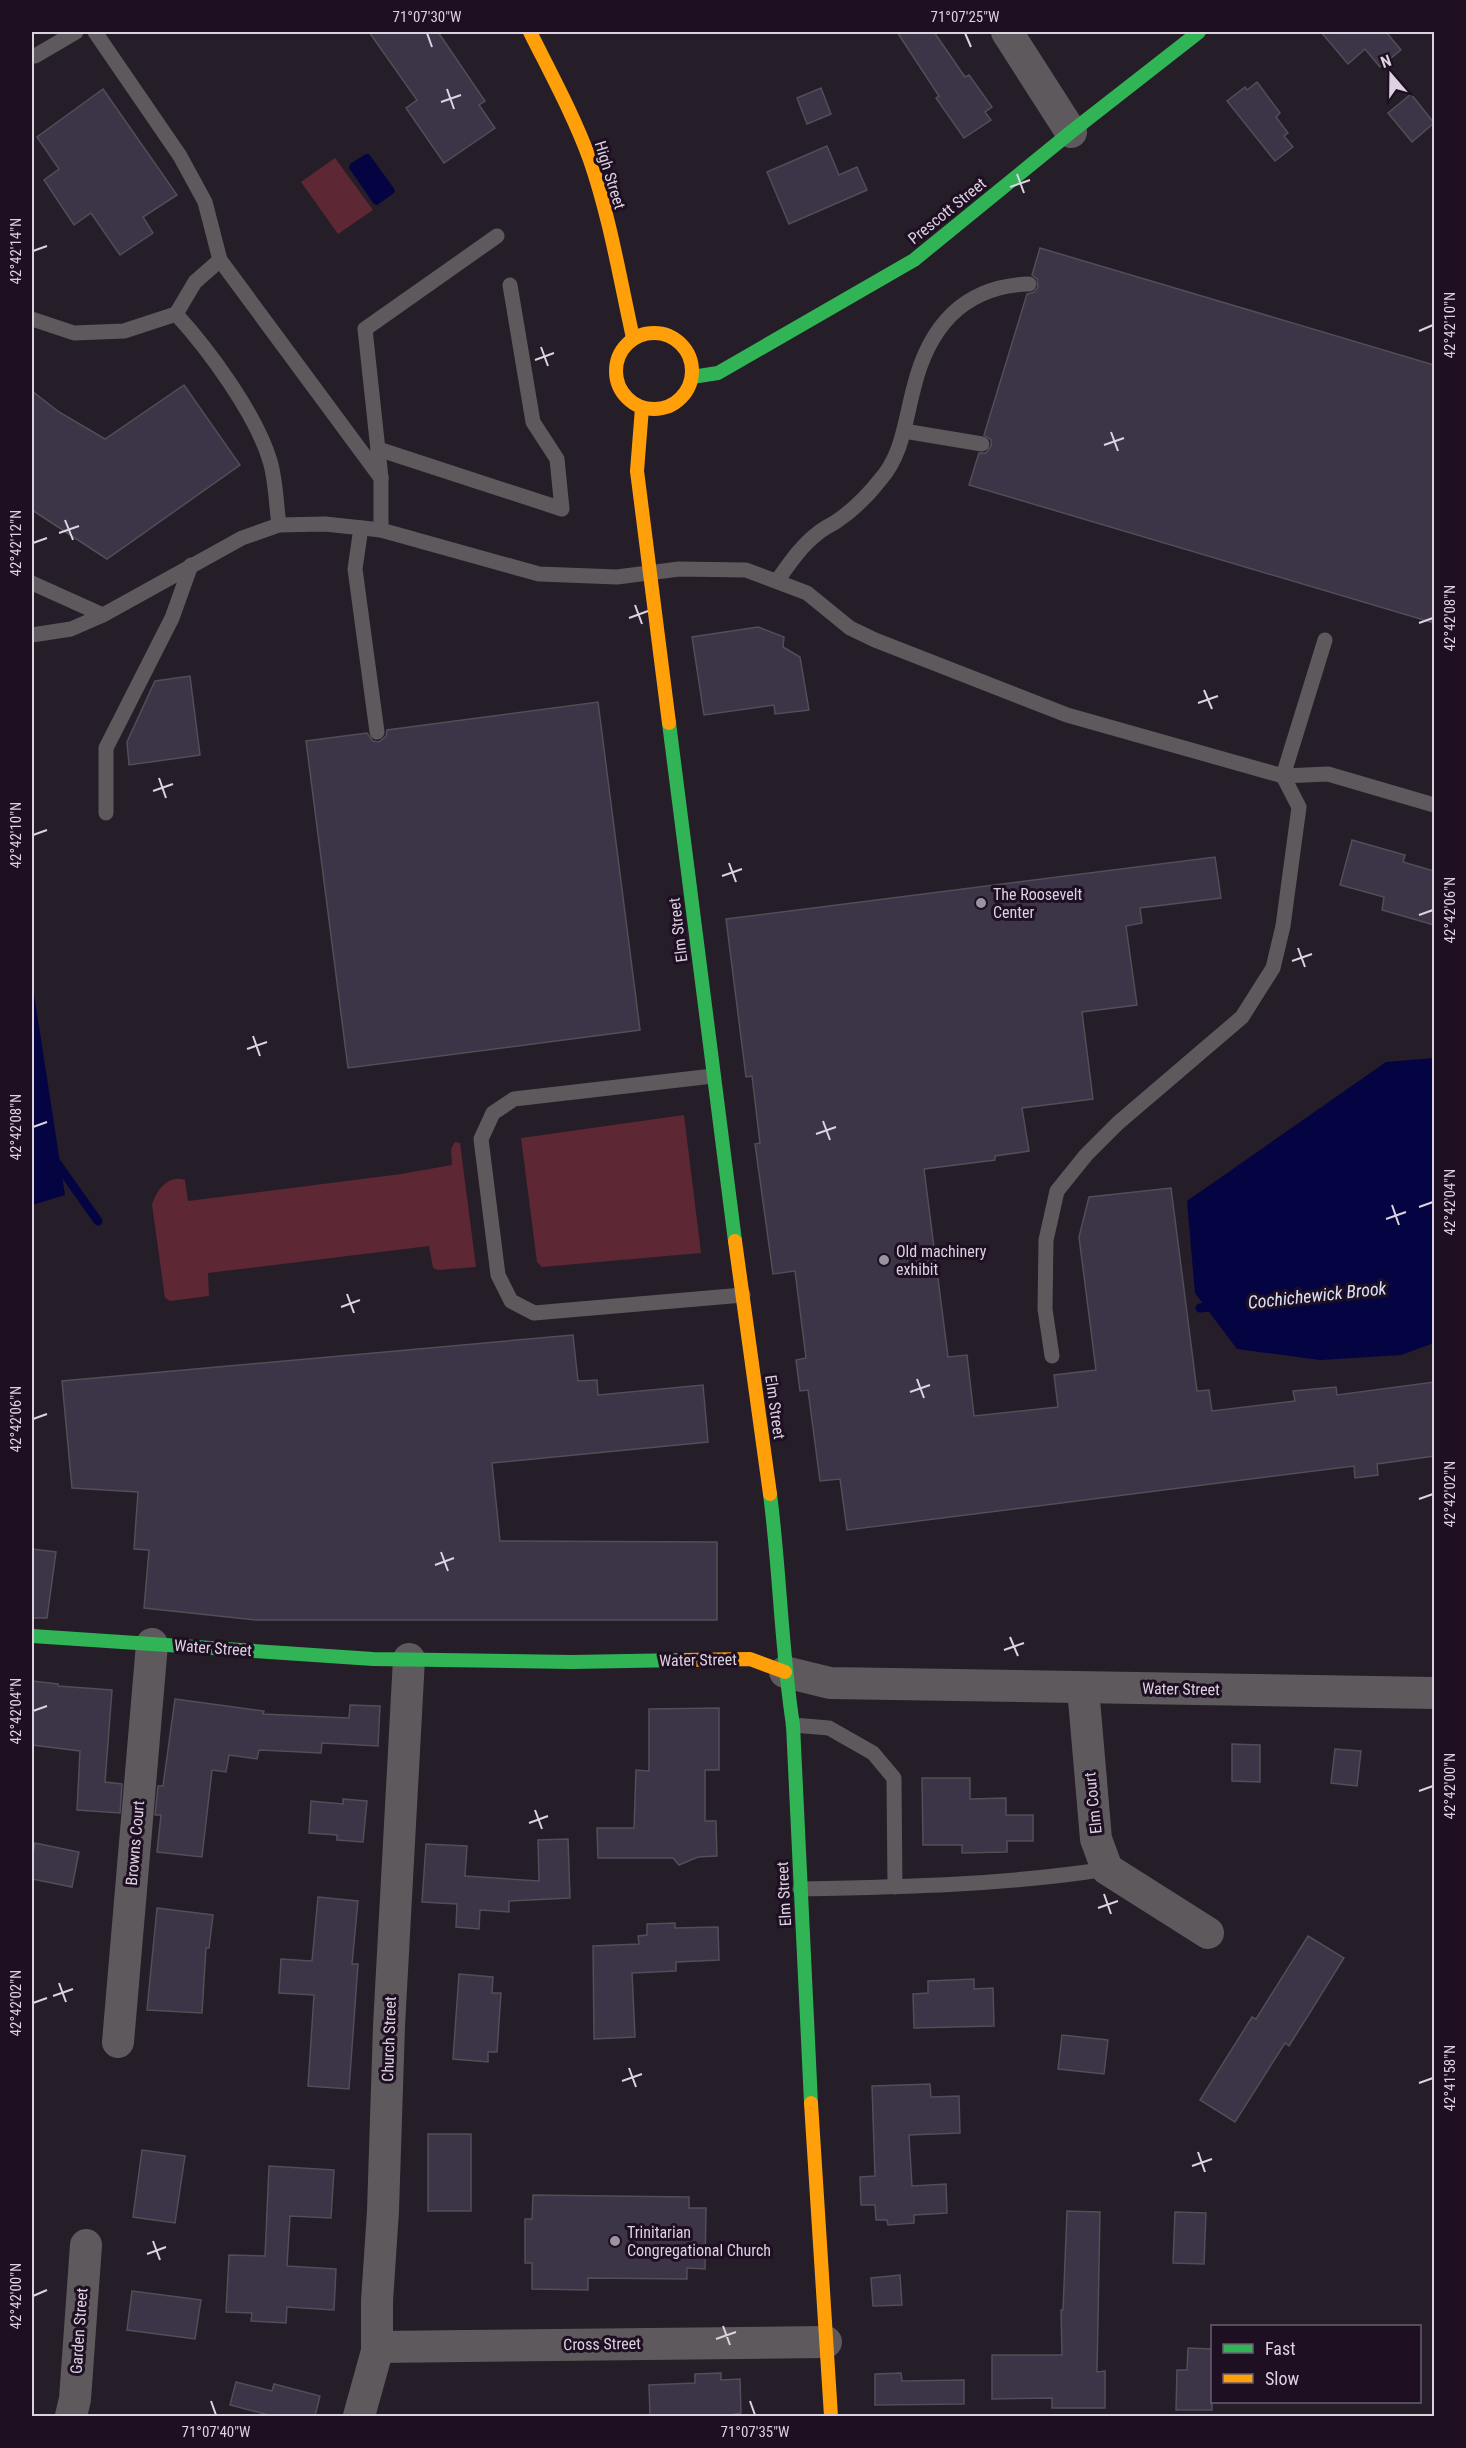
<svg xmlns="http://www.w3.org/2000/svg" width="1466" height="2448" font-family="'Roboto Condensed',sans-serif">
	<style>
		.green { fill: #5d2734 }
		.water { fill: #030441 }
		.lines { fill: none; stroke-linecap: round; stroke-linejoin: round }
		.stream { stroke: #030441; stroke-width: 9 }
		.building { fill: #3c3447; stroke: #524d58; stroke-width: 1.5 }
		.lane { stroke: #5e595d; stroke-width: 15 }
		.street { stroke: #5e595d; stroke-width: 32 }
		.fast { stroke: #30b455; stroke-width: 14 }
		.slow { stroke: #ff9f0a; stroke-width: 14 }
		.ticks { fill: none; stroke: #dcd2e0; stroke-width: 2 }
		.poi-dot { fill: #9c93a0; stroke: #1e0f23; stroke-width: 2 }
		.labels { text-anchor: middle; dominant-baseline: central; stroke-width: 6; stroke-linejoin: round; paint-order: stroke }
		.street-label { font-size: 16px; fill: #dcd2e0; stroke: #1e0f23 }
		.poi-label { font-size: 16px; fill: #dcd2e0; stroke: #1e0f23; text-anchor: start }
		.water-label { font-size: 18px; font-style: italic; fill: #d8e2f6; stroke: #1e0f23 }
		.neatline { fill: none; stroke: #dcd2e0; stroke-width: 2 }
		.ticks-label { font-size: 15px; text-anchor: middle; fill: #dcd2e0 }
	</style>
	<rect width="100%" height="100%" fill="#251d28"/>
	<g class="green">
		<polygon points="335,158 373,210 338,234 301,182"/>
		<polygon points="684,1115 701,1253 542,1267 537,1262 521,1138"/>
		<path d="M455,1142L460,1143L476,1267L438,1270L433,1268L429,1246L208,1273L209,1296L170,1301L165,1298L152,1205C156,1191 168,1174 185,1180L188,1201L401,1174L452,1165L451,1149Z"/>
	</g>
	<g class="water">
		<polygon points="366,154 369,154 395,190 394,193 377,205 374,204 349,168 350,164"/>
		<polygon points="32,981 65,1195 32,1205"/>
		<polygon points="1434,1058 1434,1343 1401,1355 1320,1360 1237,1349 1195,1293 1187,1201 1386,1062"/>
	</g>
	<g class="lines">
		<g class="stream">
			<polyline points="54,1159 98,1221"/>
			<polyline points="1200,1308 1217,1306"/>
		</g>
	</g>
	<g class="building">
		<polygon points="369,32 438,32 485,101 479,105 495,128 444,163 406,108 417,100"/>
		<polygon points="897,32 934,32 965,77 969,75 992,107 985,112 991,120 964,138 936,98 939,96"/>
		<polygon points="1321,32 1386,32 1401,50 1380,67 1365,49 1348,64"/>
		<polygon points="1257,82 1280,113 1276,117 1288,133 1284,136 1293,147 1275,161 1227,101 1245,87 1247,90"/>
		<polygon points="821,88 831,114 807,124 797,98"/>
		<polygon points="103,89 177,195 143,217 153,233 120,255 91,213 74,225 44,180 59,169 37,137"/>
		<polygon points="1411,94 1434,123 1412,142 1388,113"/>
		<polygon points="827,146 839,175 857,167 867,190 789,224 767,172"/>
		<polygon points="1040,248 1434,365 1434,623 969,485 979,453 986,453 991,446 991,440 984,435 1027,294 1034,292 1038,287 1037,279 1032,275"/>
		<polygon points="184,385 240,465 107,559 32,510 32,391 59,412 105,439"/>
		<polygon points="758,627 784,637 783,647 800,657 809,710 775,714 774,705 704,715 692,637"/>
		<polygon points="190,676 200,755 129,765 127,742 155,681"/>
		<polygon points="598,702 640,1030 348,1068 306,741 367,733 373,741 379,742 386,736 387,730"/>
		<polygon points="1352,840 1405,855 1403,862 1434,871 1434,925 1382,910 1384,897 1340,885"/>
		<polygon points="1215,857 1221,898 1140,908 1142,923 1126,926 1137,1005 1082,1012 1093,1099 1022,1108 1029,1151 995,1156 995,1160 924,1169 948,1357 967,1355 974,1416 1058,1407 1054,1375 1096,1370 1079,1237 1089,1197 1171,1188 1197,1391 1209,1390 1212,1411 1295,1401 1293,1391 1336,1387 1337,1395 1434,1382 1434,1456 1377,1464 1378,1475 1355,1478 1354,1466 847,1530 840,1479 820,1481 808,1390 800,1391 796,1360 806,1358 795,1271 773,1274 755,1144 760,1143 752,1076 746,1077 726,919"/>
		<polygon points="573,1335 578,1381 597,1380 598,1395 703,1385 708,1442 492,1463 500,1541 717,1542 717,1620 256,1620 144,1608 149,1550 134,1549 138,1492 72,1488 62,1381"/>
		<polygon points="32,1549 56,1552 47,1618 32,1618"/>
		<polygon points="32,1681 58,1684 58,1686 112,1690 105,1782 122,1784 120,1813 77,1810 80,1751 32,1745"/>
		<polygon points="175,1699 264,1711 263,1714 349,1718 350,1705 380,1706 378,1746 322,1743 321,1753 259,1750 257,1759 229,1755 226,1772 212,1770 202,1857 157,1852 161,1815 155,1815 158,1786 163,1786"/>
		<polygon points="719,1708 719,1770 705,1770 705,1821 716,1821 717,1856 698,1857 679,1865 673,1858 598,1858 597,1828 634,1828 636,1770 649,1771 649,1709"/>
		<polygon points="1232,1744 1260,1745 1260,1782 1232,1781"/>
		<polygon points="1335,1749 1361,1751 1357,1786 1331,1783"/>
		<polygon points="922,1778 970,1778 970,1799 1006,1798 1006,1815 1033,1815 1033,1841 1007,1841 1007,1852 962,1853 962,1845 923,1845"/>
		<polygon points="343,1799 367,1801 363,1842 337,1840 337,1835 309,1833 311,1801 343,1804"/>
		<polygon points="568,1839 570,1898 509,1901 509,1912 480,1910 479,1929 456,1927 457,1904 422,1902 426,1844 467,1846 465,1876 539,1881 538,1840"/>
		<polygon points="35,1843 79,1852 72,1887 32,1879 32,1860"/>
		<polygon points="318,1897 358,1901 352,1964 358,1964 349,2089 308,2086 314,1995 279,1993 281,1959 312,1961"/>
		<polygon points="157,1908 213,1915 209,1948 206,1948 202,2013 147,2010"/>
		<polygon points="675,1923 675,1928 718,1927 719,1960 676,1962 676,1971 632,1973 635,2037 594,2039 593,1946 639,1944 638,1936 647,1935 647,1924"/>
		<polygon points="1308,1936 1344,1958 1289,2046 1285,2043 1235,2122 1200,2100 1252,2017 1256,2019"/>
		<polygon points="459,1974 493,1977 492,1993 501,1993 497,2052 488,2052 488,2062 453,2059"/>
		<polygon points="974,1979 974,1989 993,1988 994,2026 914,2028 913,1994 928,1993 928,1981"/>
		<polygon points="1062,2035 1108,2040 1104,2074 1058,2069"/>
		<polygon points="930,2084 931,2097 959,2096 960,2133 909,2135 912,2186 946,2184 947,2213 914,2215 914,2223 888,2225 887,2220 876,2220 875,2205 861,2205 860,2177 875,2176 872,2086"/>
		<rect x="428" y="2134" width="43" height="77"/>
		<polygon points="142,2150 185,2156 175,2223 133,2217"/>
		<polygon points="269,2166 334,2170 331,2218 290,2216 287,2266 336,2269 334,2310 287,2307 286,2323 251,2321 252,2313 226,2312 229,2255 265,2256"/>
		<polygon points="533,2195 689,2197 689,2208 706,2208 705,2269 687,2268 687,2279 588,2278 588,2290 532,2289 532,2263 525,2263 525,2219 532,2219"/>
		<polygon points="1067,2211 1100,2212 1097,2372 1105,2371 1105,2408 1052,2408 1052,2398 992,2399 992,2355 1062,2355 1061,2310 1063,2310"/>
		<polygon points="1175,2212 1206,2213 1204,2264 1173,2263"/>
		<polygon points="900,2275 902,2305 873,2306 871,2278"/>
		<polygon points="132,2291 201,2300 195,2339 127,2330"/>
		<polygon points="1188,2348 1212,2349 1212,2410 1176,2410 1177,2370 1187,2370"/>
		<polygon points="721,2373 721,2380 740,2379 741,2413 734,2414 734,2416 650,2416 649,2385 695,2383 695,2374"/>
		<polygon points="901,2373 902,2381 964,2380 964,2404 875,2405 875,2374"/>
		<polygon points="236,2382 272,2391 274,2384 320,2396 315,2416 273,2416 230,2405"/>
	</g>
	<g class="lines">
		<g class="lane">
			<polyline points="95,32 180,156 205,202 220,260 381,478"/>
			<polyline points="35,56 76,32"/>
			<path d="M220,260L195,282L176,314C209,350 256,414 270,461C276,481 276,504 279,525"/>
			<polyline points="32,319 74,333 124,331 176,314"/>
			<polyline points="904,431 982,444"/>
			<polyline points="378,449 562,509 557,459 533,422 510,285"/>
			<polyline points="361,528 355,569 377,732"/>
			<polyline points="381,530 381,478 365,329 497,236"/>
			<path d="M777,581C789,564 801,546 818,533C824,528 831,525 837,521C852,511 869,494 880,480C903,454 905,420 914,387C929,326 964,286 1029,284"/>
			<polyline points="32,583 103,615"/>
			<polyline points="32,635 71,629 103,615 242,538 279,525 325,524 381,530 539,574 617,577 679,569 746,570 807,593 850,628 875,640 1067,715 1283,776 1328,774 1434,805"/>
			<polyline points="106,813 106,748 172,618 191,565"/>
			<polyline points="713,1076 514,1099 493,1113 481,1139 498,1275 511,1301 534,1313 743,1295"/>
			<polyline points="1052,1356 1045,1309 1046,1240 1057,1191 1086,1155 1118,1123 1242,1017 1273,968 1283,926 1299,807 1283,776 1325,640"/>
			<polyline points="793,1725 829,1728 873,1753 894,1778 895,1887"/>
			<path d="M800,1889C903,1887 1005,1885 1107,1869"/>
		</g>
		<g class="street">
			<polyline points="1007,32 1071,132"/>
			<polyline points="785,1672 830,1683 1434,1693"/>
			<polyline points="1083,1688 1096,1839 1107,1869 1208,1933"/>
			<polyline points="118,2042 152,1644"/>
			<polyline points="377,2347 826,2342"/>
			<polyline points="71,2416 75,2399 86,2245"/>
			<polyline points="359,2416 377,2351 377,2301 383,2211 389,2026 409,1659"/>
		</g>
		<g class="fast">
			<polyline points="692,377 718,373 914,260 1071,132 1199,32"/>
			<polyline points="669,723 735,1241"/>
			<path d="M770,1494C780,1571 781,1648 793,1725L811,2103"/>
			<polyline points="32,1636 373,1659 572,1662 683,1660"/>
		</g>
		<g class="slow">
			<path d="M530,32C551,74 574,116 590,160C610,218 620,279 633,338"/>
			<circle cx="654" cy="371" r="38"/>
			<polyline points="642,408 637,471 669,723"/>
			<polyline points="735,1241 770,1494"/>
			<polyline points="683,1660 750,1659 785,1672"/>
			<polyline points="811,2103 831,2416"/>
		</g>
	</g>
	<path class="ticks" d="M427,33L432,47M965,33L971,47M447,89L454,109M441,102L461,95M1017,174L1024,193M1010,187L1030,180M33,251L47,246M1419,331L1433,325M541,347L548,366M535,360L554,353M1111,432L1118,451M1104,445L1124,438M65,520L73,540M59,533L79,526M33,543L47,538M635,605L642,624M629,618L648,611M1419,623L1433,618M1204,690L1212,709M1198,703L1218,696M159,778L166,798M153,791L173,784M33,835L47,830M729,863L736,882M722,876L742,869M1419,915L1433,910M1298,948L1305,967M1292,961L1312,954M253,1036L260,1056M247,1049L267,1042M823,1121L830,1140M33,1127L47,1122M816,1134L836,1127M1392,1205L1399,1225M1419,1207L1433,1202M1386,1219L1406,1212M347,1294L354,1313M341,1307L360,1300M917,1379L924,1398M910,1392L930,1385M33,1419L47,1414M1419,1499L1433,1494M441,1552L448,1571M435,1565L454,1558M1010,1637L1018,1656M1004,1650L1024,1643M33,1711L47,1706M1419,1791L1433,1786M535,1810L542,1829M529,1823L548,1816M1104,1894L1111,1914M1098,1908L1118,1901M59,1983L66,2002M53,1996L73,1989M33,2003L47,1998M629,2068L636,2087M622,2081L642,2074M1419,2083L1433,2078M1198,2152L1205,2172M1192,2166L1212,2159M153,2241L160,2260M147,2254L166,2247M33,2296L47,2290M723,2326L730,2345M716,2339L736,2332M211,2401L216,2415M750,2401L755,2415"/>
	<g class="poi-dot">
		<circle cx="981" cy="903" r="6"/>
		<circle cx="884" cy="1260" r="6"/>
		<circle cx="615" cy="2241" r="6"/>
	</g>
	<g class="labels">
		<g class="street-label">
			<text transform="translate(610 175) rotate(73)">High Street</text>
			<text transform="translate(947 211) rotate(-39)">Prescott Street</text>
			<text transform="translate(678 930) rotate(-97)">Elm Street</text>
			<text transform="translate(775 1407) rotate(82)">Elm Street</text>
			<text transform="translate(213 1648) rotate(4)">Water Street</text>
			<text transform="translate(698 1660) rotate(-1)">Water Street</text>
			<text transform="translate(1181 1689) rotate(1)">Water Street</text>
			<text transform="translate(1093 1803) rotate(-96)">Elm Court</text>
			<text transform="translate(135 1843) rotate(-85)">Browns Court</text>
			<text transform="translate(784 1894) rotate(-93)">Elm Street</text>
			<text transform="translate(389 2039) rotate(-88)">Church Street</text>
			<text transform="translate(79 2331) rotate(-86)">Garden Street</text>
			<text transform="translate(602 2344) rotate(-1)">Cross Street</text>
		</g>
		<g class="poi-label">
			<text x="993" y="894">The Roosevelt<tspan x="993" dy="18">Center</tspan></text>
			<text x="896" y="1251">Old machinery<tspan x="896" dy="18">exhibit</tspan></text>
			<text x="627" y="2232">Trinitarian<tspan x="627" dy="18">Congregational Church</tspan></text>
		</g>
		<g class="water-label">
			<text transform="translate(1317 1295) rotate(-6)">Cochichewick Brook</text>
		</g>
	</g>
	<rect width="1466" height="2448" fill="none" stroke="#1e0f23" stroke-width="66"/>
	<rect x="1211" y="2325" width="210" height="78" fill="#1e0f23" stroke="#6a5d6f" stroke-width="1.5"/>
	<rect x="1223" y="2344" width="30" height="9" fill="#30b455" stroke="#6a5d6f" stroke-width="1.5"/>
	<text x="1265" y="2355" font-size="18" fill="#dcd2e0">Fast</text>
	<rect x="1223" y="2374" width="30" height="9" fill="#ff9f0a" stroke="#6a5d6f" stroke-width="1.5"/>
	<text x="1265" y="2385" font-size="18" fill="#dcd2e0">Slow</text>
	<g transform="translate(1391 75) rotate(340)" stroke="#1e0f23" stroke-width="4.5" paint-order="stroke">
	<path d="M0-4.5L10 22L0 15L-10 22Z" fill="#dcd2e0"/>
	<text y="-9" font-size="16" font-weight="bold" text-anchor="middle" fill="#dcd2e0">N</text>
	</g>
	<rect x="33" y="33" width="1400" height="2382" class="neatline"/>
	<g class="ticks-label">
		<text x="427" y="22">71°07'30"W</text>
		<text x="965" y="22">71°07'25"W</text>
		<text transform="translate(16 251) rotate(-90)" y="5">42°42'14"N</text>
		<text transform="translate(1450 325) rotate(-90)" y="5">42°42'10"N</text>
		<text transform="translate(16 543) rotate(-90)" y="5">42°42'12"N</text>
		<text transform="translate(1450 618) rotate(-90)" y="5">42°42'08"N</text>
		<text transform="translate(16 835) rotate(-90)" y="5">42°42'10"N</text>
		<text transform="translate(1450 910) rotate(-90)" y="5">42°42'06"N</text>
		<text transform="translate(16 1127) rotate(-90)" y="5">42°42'08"N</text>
		<text transform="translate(1450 1202) rotate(-90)" y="5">42°42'04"N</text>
		<text transform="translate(16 1419) rotate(-90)" y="5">42°42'06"N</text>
		<text transform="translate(1450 1494) rotate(-90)" y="5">42°42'02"N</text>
		<text transform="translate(16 1711) rotate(-90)" y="5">42°42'04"N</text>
		<text transform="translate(1450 1786) rotate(-90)" y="5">42°42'00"N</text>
		<text transform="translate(16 2003) rotate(-90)" y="5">42°42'02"N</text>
		<text transform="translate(1450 2078) rotate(-90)" y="5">42°41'58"N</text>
		<text transform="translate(16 2296) rotate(-90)" y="5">42°42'00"N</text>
		<text x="216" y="2437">71°07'40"W</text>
		<text x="755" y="2437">71°07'35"W</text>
	</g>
</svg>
